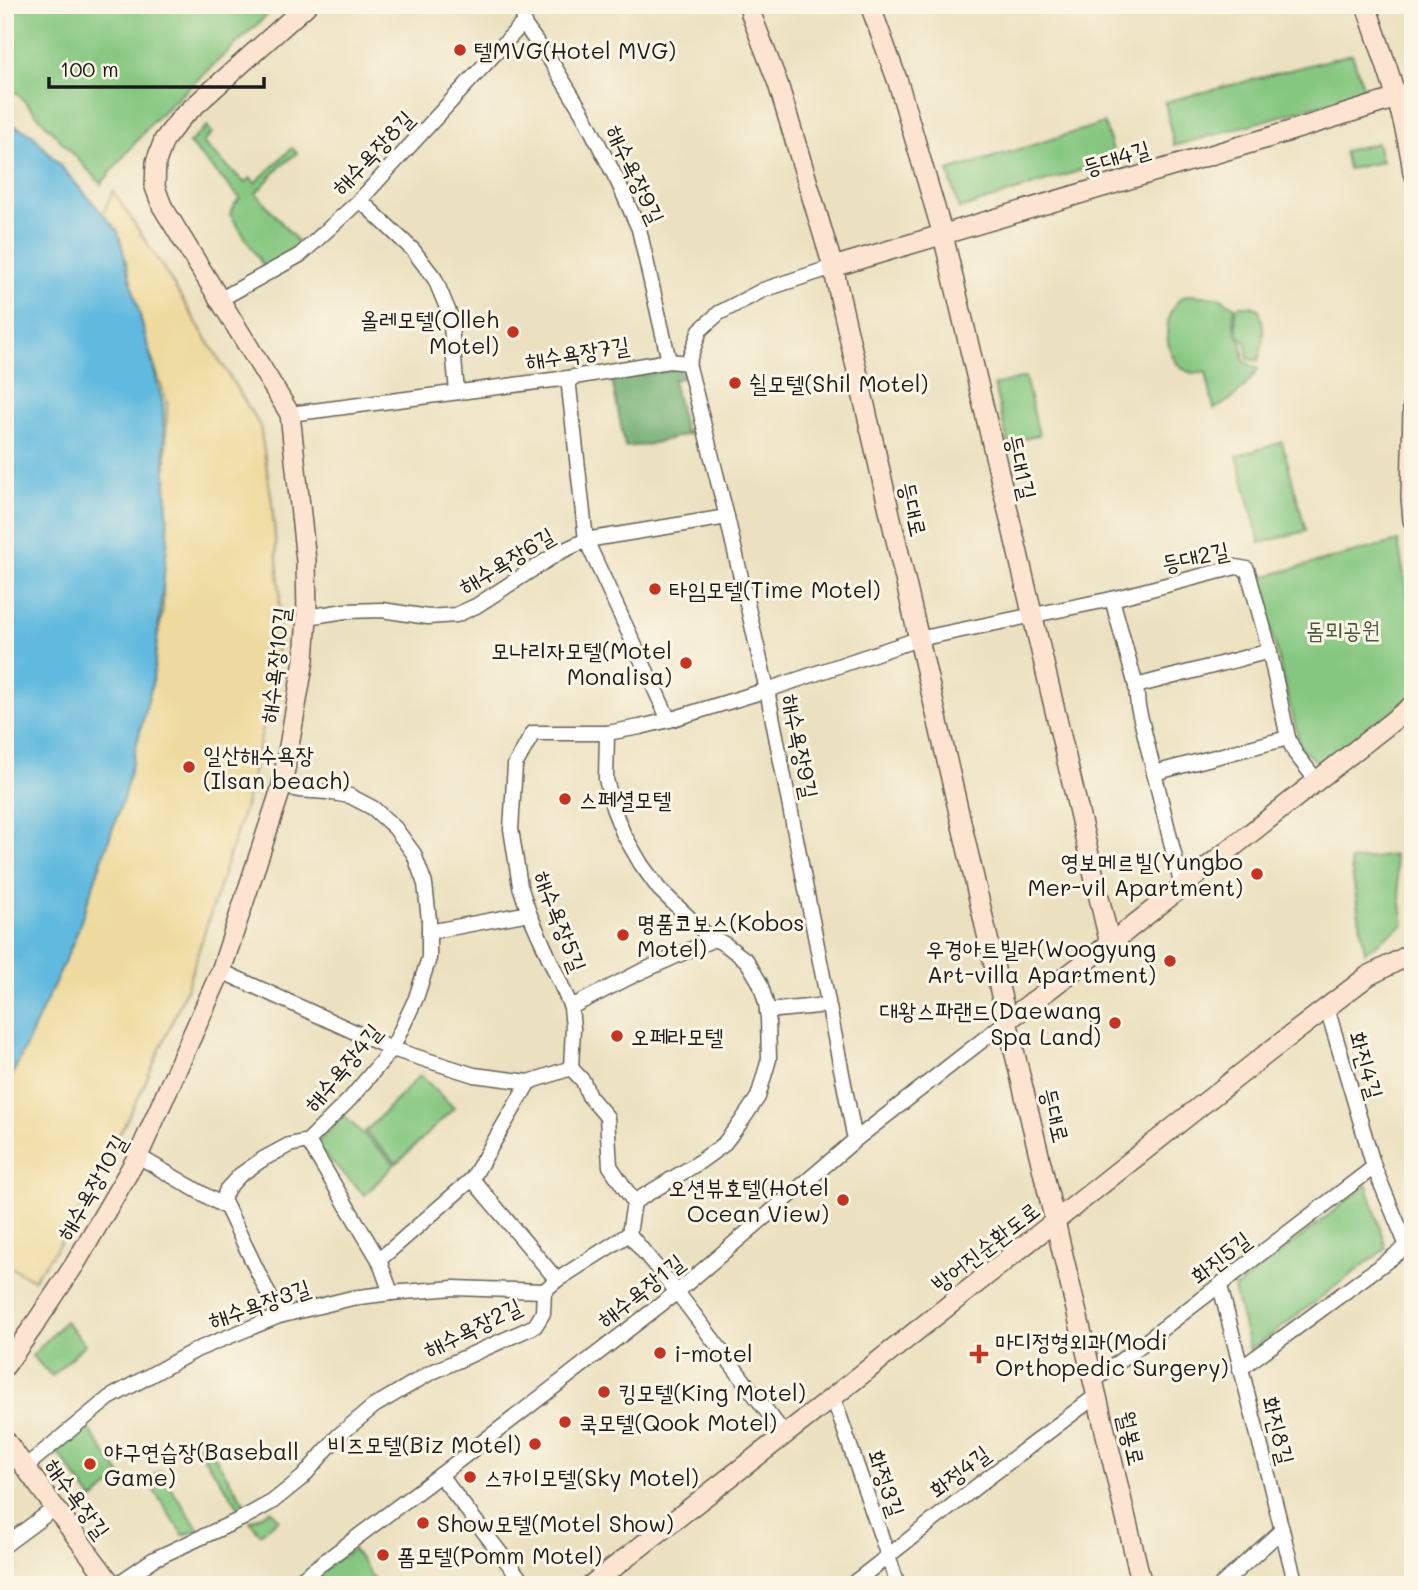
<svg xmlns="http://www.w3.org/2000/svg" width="1418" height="1590" font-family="Mali,'Poor Story',sans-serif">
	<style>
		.green { fill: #85c780; stroke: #50724e; stroke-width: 2 }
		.forest { fill: #6cac6e; stroke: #446445; stroke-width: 2; fill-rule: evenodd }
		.sand { fill: #eeda9e; stroke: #857b5d; stroke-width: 2 }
		.water { fill: #61b9de; stroke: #3e6a7d; stroke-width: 2 }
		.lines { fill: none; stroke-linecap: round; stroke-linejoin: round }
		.street-casing { stroke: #646155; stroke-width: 17 }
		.secondary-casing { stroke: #646155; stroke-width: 22 }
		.street { stroke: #fff; stroke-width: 14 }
		.secondary { stroke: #fde4d0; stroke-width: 19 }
		.poi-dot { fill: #c8321e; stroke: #fcf5e5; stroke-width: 2.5 }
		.labels { text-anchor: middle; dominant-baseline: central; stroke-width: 6; stroke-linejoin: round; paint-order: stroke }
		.poi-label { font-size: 23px; fill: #1c1c1c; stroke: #fcf5e5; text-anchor: start }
		.street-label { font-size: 23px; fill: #1c1c1c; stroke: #fcf5e5 }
		.park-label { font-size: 23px; fill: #41583f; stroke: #fcf5e5 }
	</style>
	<rect width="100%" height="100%" fill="#fcf5e5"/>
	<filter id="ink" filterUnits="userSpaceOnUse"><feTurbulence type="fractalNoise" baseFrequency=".0143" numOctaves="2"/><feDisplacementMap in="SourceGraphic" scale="14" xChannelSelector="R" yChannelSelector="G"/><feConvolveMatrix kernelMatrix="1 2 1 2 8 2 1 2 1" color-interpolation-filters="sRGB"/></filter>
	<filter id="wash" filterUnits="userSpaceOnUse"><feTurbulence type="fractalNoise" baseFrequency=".00686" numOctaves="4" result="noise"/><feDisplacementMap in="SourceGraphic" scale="28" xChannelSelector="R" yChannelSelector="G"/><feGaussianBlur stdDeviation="1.57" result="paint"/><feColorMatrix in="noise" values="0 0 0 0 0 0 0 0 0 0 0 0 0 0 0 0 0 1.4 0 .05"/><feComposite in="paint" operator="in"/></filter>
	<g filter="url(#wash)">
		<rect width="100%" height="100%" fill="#ebe1c0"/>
		<g class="green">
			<polygon points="5,5 278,5 153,121 101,184 15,91 5,89"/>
			<polygon points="1352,54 1365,92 1174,146 1165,102"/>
			<polygon points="1104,123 1116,159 959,209 948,171"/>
			<polygon points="207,126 212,133 203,143 245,183 251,178 255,183 292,148 297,153 280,167 256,193 302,247 264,267 230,214 234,205 240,198 189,143"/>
			<polygon points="1377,143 1382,162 1348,169 1344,151"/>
			<path d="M1188,295L1219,297L1235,307C1231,318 1236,332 1241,342C1243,347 1243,355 1244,361L1258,369C1246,387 1234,400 1214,409L1206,372C1164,384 1153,307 1188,295Z"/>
			<path d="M1241,306H1251L1259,309C1265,329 1265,341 1258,361L1248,359L1246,342C1243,340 1239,338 1238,334C1236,331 1235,311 1236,307Z"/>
			<polygon points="1025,377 1039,435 1008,443 994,385"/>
			<polygon points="1282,442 1306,531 1260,543 1237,456"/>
			<polygon points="1398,541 1407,593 1413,610 1413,696 1325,768 1301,749 1258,578"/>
			<polygon points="1394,855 1404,924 1365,952 1350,861"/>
			<polygon points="420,1075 454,1108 397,1163 365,1132"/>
			<polygon points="343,1115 395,1164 365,1195 318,1148 317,1143"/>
			<polygon points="1367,1185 1386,1248 1250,1351 1234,1289"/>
			<polygon points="65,1321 85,1344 52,1376 32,1356"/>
			<polygon points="87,1427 122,1477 93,1500 57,1452"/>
			<polygon points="204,1440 248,1509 241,1510 196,1446"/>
			<polygon points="160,1471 199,1530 183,1535 147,1480"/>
			<polygon points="271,1510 279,1519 260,1534 250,1521"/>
			<polygon points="353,1549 378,1585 303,1585"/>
		</g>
		<path class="forest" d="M676,369L687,376L701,431L646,445L625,447L612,380ZM685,377L699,429L685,432L673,380Z"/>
		<polygon class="sand" points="113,191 160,263 260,426 272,502 280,593 278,644 269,702 245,806 186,990 143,1088 105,1163 59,1245 33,1280 5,1264 5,1050 139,729 163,610 167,402 102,216"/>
		<polygon class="water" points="5,121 32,134 118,231 163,404 168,536 153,680 123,799 74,941 5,1091"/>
	</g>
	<g filter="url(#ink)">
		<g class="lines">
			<defs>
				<g id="street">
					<polyline points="523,23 552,63 582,112 618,182 639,229 669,361"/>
					<polyline points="360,200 413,250 435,279 450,315 457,392"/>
					<polyline points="219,300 300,255 360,200 523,23 527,5"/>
					<polyline points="688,363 727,517 767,690 855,1140"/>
					<polyline points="568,378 586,540 669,720"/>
					<polyline points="290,414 568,378 669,361 688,363 700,330 719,313 763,290 833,267"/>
					<polyline points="1112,599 1136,686 1138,707 1182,887"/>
					<polyline points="307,617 345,611 382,610 428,617 456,615 476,606 558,553 586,540 727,517"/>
					<polyline points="1136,686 1270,651"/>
					<polyline points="607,733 606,779 613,808 623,833 641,864 659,889 706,934 726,945 747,961 760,983 766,1003 768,1019 769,1059 758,1097 741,1122 723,1145 698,1163 634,1202"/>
					<polyline points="1154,773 1288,738"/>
					<polyline points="429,932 529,913"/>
					<polyline points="221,971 392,1049 474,1075 529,1082 571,1068"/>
					<polyline points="571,1007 638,973 714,939"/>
					<polyline points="1327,1008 1374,1167 1407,1246"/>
					<polyline points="767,1011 828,1005"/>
					<polyline points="571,1068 573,1028 571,1007 529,913 520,886 511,829 515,765 533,733 607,733 640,727 669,720 767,690 918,639 1112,599 1236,567 1247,569 1248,572 1268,644 1288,738 1295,753 1317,781"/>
					<polyline points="571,1068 583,1081 589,1096 607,1117 610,1166 634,1202"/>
					<polyline points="308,1141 379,1260 391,1293"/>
					<polyline points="138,1156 227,1208 279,1316"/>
					<polyline points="472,1179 557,1280"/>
					<polyline points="227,1208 223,1200 227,1189 240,1175 263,1159 289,1145 308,1141 350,1099 392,1049 416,998 429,958 429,920 425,884 414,854 395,828 373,808 350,796 327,792 299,790 282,786"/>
					<polyline points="629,1234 677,1292 785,1435"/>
					<polyline points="379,1260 472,1179 529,1082"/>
					<polyline points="1220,1286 1296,1585"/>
					<polyline points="1240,1369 1413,1242"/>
					<polyline points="1094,1381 1374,1167"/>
					<polyline points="833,1397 898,1585"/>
					<polyline points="25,1467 109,1398 196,1350 279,1316 352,1298 391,1293 454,1288 544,1291"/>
					<polyline points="440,1475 525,1585"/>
					<polyline points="5,1545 55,1508"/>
					<polyline points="116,1585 154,1559 241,1519 272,1502 303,1477 338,1436 374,1406 430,1373 535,1326 543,1313 544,1291 557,1280 629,1234 634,1202"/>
					<polyline points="293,1585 440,1475 677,1292 855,1140 1007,1021"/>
					<polyline points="851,1585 981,1483 1097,1395"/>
					<polyline points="1221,1585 1282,1530"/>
				</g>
				<g id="secondary">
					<polyline points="749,5 751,14 778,84 833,267 1007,1021 1142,1585"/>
					<polyline points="870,5 898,82 943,235 1110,944"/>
					<path d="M1366,5C1384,60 1406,116 1413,173"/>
					<polyline points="833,267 1261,140 1413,93"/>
					<polyline points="1413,407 1411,497 1413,520"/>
					<polyline points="1007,1021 1116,939 1413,705"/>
					<polyline points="5,1366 33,1327 75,1264 138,1156 221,971 282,786 304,660 307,617 306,561 290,414 162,206 155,187 156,162 164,140 181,118 307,5"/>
					<polyline points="5,1440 112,1585"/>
					<polyline points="591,1585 828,1401 1261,1058 1368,976 1413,953"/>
				</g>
			</defs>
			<use href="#street" class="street-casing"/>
			<use href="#secondary" class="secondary-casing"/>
			<use href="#street" class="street"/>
			<use href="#secondary" class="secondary"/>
		</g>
	</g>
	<g class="poi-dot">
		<circle cx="460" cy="50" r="7"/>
		<circle cx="513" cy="332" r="7"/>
		<circle cx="735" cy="383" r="7"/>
		<circle cx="655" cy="589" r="7"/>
		<circle cx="686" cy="663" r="7"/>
		<circle cx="189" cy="767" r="7"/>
		<circle cx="565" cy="799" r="7"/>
		<circle cx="1257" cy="874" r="7"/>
		<circle cx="623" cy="935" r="7"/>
		<circle cx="1170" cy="961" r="7"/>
		<circle cx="1115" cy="1023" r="7"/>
		<circle cx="617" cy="1036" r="7"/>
		<circle cx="843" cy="1200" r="7"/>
		<circle cx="660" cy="1353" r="7"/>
		<path d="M975.5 1343.5h7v7h7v7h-7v7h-7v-7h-7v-7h7z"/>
		<circle cx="604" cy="1392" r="7"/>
		<circle cx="565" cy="1422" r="7"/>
		<circle cx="535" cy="1444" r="7"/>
		<circle cx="90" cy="1464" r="7"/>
		<circle cx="470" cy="1477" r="7"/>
		<circle cx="423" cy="1523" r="7"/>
		<circle cx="383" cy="1555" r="7"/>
	</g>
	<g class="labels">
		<g class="poi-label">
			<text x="474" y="50">텔MVG(Hotel MVG)</text>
			<text x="499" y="319" text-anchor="end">올레모텔(Olleh<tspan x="499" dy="26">Motel)</tspan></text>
			<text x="749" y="383">쉴모텔(Shil Motel)</text>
			<text x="669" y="589">타임모텔(Time Motel)</text>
			<text x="672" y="650" text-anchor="end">모나리자모텔(Motel<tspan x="672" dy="26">Monalisa)</tspan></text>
			<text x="203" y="754">일산해수욕장<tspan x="203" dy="26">(Ilsan beach)</tspan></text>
			<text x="579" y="799">스페셜모텔</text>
			<text x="1243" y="861" text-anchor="end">영보메르빌(Yungbo<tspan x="1243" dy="26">Mer-vil Apartment)</tspan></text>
			<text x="637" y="922">명품코보스(Kobos<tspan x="637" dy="26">Motel)</tspan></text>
			<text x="1156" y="948" text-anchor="end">우경아트빌라(Woogyung<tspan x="1156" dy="26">Art-villa Apartment)</tspan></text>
			<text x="1101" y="1010" text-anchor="end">대왕스파랜드(Daewang<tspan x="1101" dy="26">Spa Land)</tspan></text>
			<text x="631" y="1036">오페라모텔</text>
			<text x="829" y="1187" text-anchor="end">오션뷰호텔(Hotel<tspan x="829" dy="26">Ocean View)</tspan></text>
			<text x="995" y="1341">마디정형외과(Modi<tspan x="995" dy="26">Orthopedic Surgery)</tspan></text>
			<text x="674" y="1353">i-motel</text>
			<text x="618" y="1392">킹모텔(King Motel)</text>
			<text x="579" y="1422">쿡모텔(Qook Motel)</text>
			<text x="521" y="1444" text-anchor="end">비즈모텔(Biz Motel)</text>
			<text x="104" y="1451">야구연습장(Baseball<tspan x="104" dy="26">Game)</tspan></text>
			<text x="484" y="1477">스카이모텔(Sky Motel)</text>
			<text x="437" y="1523">Show모텔(Motel Show)</text>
			<text x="397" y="1555">폼모텔(Pomm Motel)</text>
		</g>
		<g class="street-label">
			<text transform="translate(372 152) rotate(-46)">해수욕장8길</text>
			<text transform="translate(1116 157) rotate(-17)">등대4길</text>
			<text transform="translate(636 174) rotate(65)">해수욕장9길</text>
			<text transform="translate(577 352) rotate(-9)">해수욕장7길</text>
			<text transform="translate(1022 467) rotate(77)">등대1길</text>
			<text transform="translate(914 509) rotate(77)">등대로</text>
			<text transform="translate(1195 556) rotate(-12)">등대2길</text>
			<text transform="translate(506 560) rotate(-31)">해수욕장6길</text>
			<text transform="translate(274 665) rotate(-83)">해수욕장10길</text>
			<text transform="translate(801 746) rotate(79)">해수욕장9길</text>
			<text transform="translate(561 921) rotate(69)">해수욕장5길</text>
			<text transform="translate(1367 1065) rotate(74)">화진4길</text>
			<text transform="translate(342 1067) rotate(-50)">해수욕장4길</text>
			<text transform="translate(1056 1115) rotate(76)">등대로</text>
			<text transform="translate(91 1187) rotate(-60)">해수욕장10길</text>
			<text transform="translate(985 1246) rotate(-38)">방어진순환도로</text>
			<text transform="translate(1220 1257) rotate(-38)">화진5길</text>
			<text transform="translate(640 1290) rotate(-38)">해수욕장1길</text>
			<text transform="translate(259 1303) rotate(-19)">해수욕장3길</text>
			<text transform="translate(472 1327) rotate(-26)">해수욕장2길</text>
			<text transform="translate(1279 1430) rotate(76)">화진8길</text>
			<text transform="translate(1132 1438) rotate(77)">월봉로</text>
			<text transform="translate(959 1471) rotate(-38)">화정4길</text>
			<text transform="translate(887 1483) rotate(71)">화정3길</text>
			<text transform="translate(78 1498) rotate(54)">해수욕장길</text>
		</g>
		<g class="park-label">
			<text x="1343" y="629">돔뫼공원</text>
		</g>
	</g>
	<rect width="1418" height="1590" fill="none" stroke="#fcf5e5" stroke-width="28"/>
	<path d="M49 77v10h215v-10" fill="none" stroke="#1c1c1c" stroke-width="3.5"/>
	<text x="60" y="77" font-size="21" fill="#1c1c1c" stroke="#fcf5e5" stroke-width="5" paint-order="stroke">100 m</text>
</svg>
